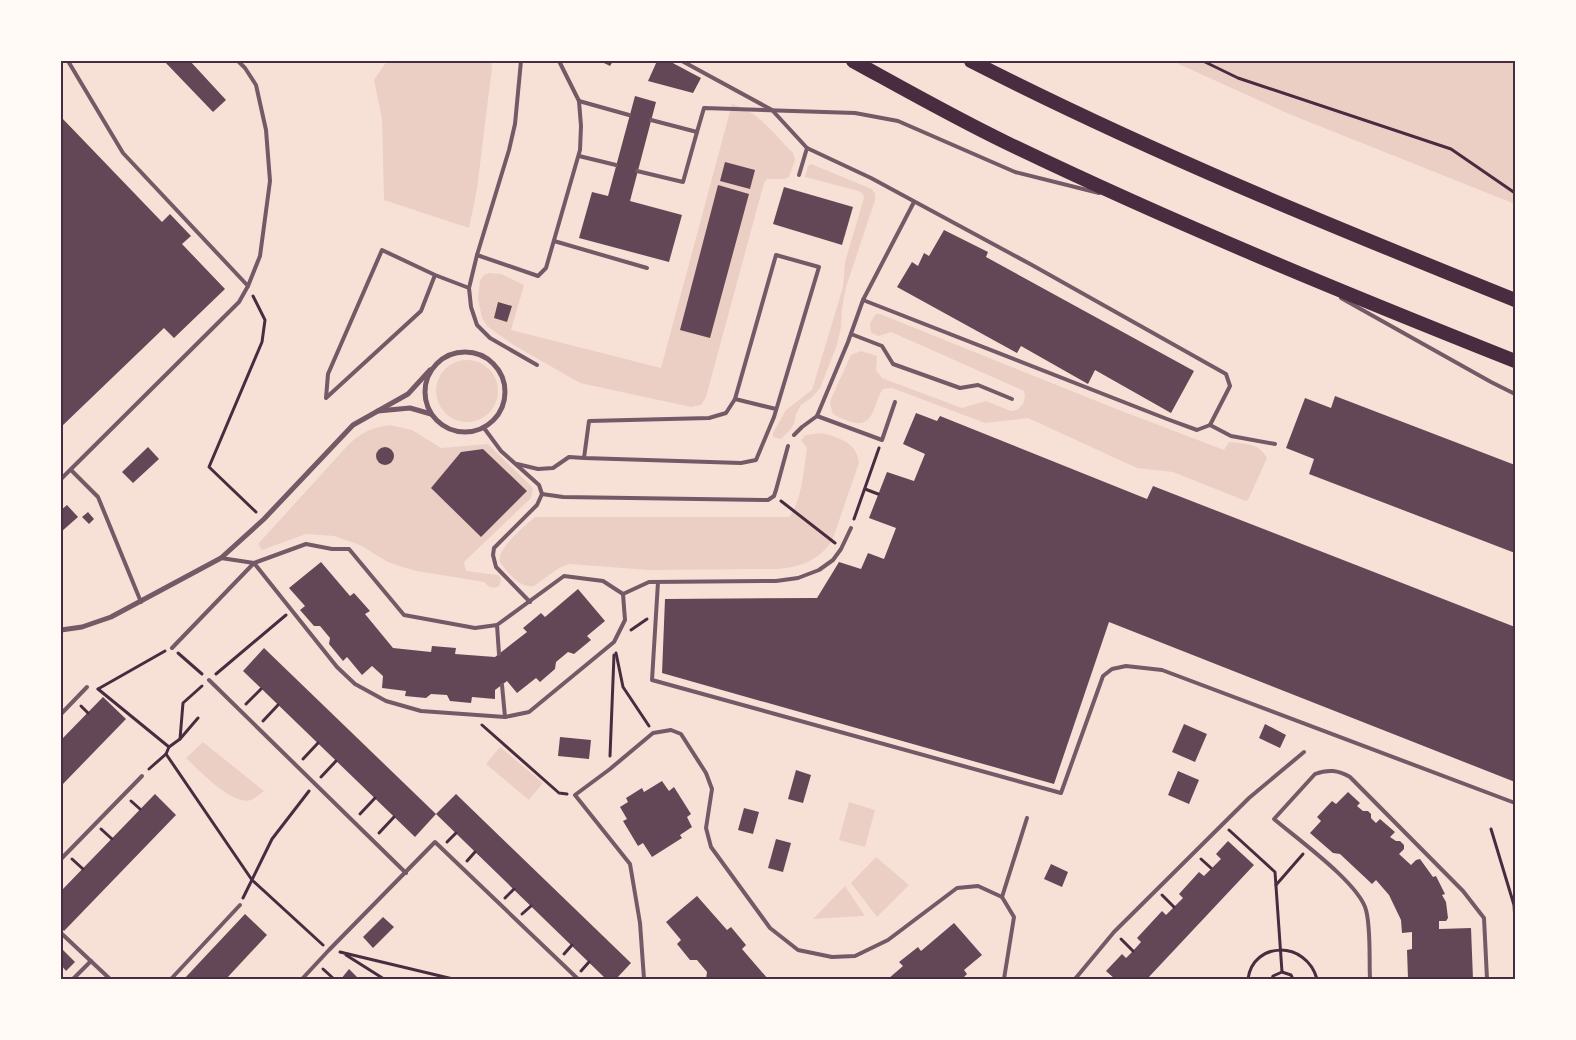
<svg xmlns="http://www.w3.org/2000/svg" width="1576" height="1040" font-family="'DM Sans',sans-serif">
	<style>
		.green { fill: #ebcfc5; fill-rule: evenodd }
		.building { fill: #644757 }
		.lines { fill: none; stroke-linecap: round; stroke-linejoin: round }
		.path { stroke: #4a2c40; stroke-width: 3 }
		.service { stroke: #755966; stroke-width: 4 }
		.minor { stroke: #755966; stroke-width: 5 }
		.trunk { stroke: #4a2c40; stroke-width: 14 }
		.neatline { fill: none; stroke: #4a2c40; stroke-width: 2 }
	</style>
	<rect width="100%" height="100%" fill="#f7e1d7"/>
	<g class="green">
		<polygon points="387,61 491,61 492,67 477,189 469,228 384,200 382,119 374,80"/>
		<polygon points="1172,61 1515,61 1515,204 1289,114"/>
		<path d="M732,104C758,111 774,134 793,153L795,160L789,177L785,179H767L764,183L706,397L701,405L691,407L580,383L512,344L487,326L482,318L478,299L480,280L484,275L489,273L501,274L524,285L511,330L661,368Z"/>
		<polygon points="811,164 872,189 875,194 875,200 846,287 842,309 841,327 837,345 820,388 811,398 801,405 796,414 794,424 790,430 781,439 773,437 773,433 786,410 812,390 843,287 845,262 864,198 863,194 859,191 805,177 808,166"/>
		<path d="M876,314H880L1114,408L1224,450L1229,442C1245,444 1258,442 1267,458L1249,498L1246,501L1173,472L1137,468L1028,418L985,423L892,388L883,389L881,392C872,408 874,430 848,421C843,419 838,417 833,414L830,404L831,399L851,355L861,351L877,356L876,370L882,378L962,408L986,401L1011,411L1017,410L1023,404L1025,397L1024,391L891,332L879,336L871,333L870,323Z"/>
		<circle cx="467" cy="391" r="31"/>
		<path d="M390,425L412,430L441,448L488,444L532,487L533,490L531,498L464,562L466,571L498,575L501,578L500,585C493,590 489,587 484,582L417,571L402,567L388,562L360,545L334,536L306,534L262,550L258,544L349,444C362,432 373,427 390,425ZM483,449L527,491L432,488L461,452Z"/>
		<path d="M822,433C839,438 857,442 859,463L832,541C819,560 801,567 778,569L648,570L569,564L559,568L534,586C520,589 508,573 500,562C496,549 525,526 535,517H789C802,502 804,467 807,448L801,440L806,435Z"/>
		<path d="M203,742L264,791C261,793 256,798 251,800C232,806 200,771 186,758Z"/>
		<polygon points="500,747 543,783 529,800 486,764"/>
		<polygon points="849,802 875,810 865,847 839,840"/>
		<polygon points="876,857 909,885 877,917 851,883"/>
		<polygon points="845,886 865,916 813,919"/>
	</g>
	<g class="building">
		<polygon points="164,61 190,61 226,100 213,112"/>
		<polygon points="600,61 613,61 610,66"/>
		<polygon points="657,61 669,61 701,78 693,93 648,81"/>
		<polygon points="635,96 656,102 630,201 682,215 669,262 579,238 592,192 608,196"/>
		<polygon points="61,117 162,222 170,214 191,236 182,244 225,289 174,338 164,328 61,427"/>
		<polygon points="725,162 755,170 750,189 720,181"/>
		<polygon points="718,185 749,194 710,338 680,330"/>
		<polygon points="784,187 853,207 842,245 773,224"/>
		<polygon points="944,230 988,252 986,257 1194,371 1171,413 1095,370 1088,384 1021,346 1017,353 897,287 912,262 918,266 924,253 929,256"/>
		<polygon points="498,302 512,306 507,322 494,318"/>
		<polygon points="1335,396 1515,465 1515,553 1309,474 1314,459 1286,448 1305,398 1331,408"/>
		<polygon points="916,413 937,421 940,416 1147,499 1153,486 1515,627 1515,782 1109,622 1054,784 662,673 665,599 817,598 839,562 861,569 868,553 884,559 896,528 869,518 887,472 914,481 925,454 903,444"/>
		<polygon points="148,447 159,459 133,483 122,472"/>
		<circle cx="385" cy="456" r="9"/>
		<polygon points="483,449 527,491 481,537 431,488 461,452"/>
		<polygon points="67,505 78,517 61,532 61,510"/>
		<polygon points="88,512 94,519 89,524 82,517"/>
		<polygon points="321,562 350,596 354,593 370,611 365,614 393,648 431,652 432,646 456,648 455,654 495,657 527,632 523,628 541,613 545,617 578,589 605,621 587,636 591,640 574,654 568,652 556,662 555,669 540,682 536,678 517,693 507,681 495,690 495,699 472,697 471,703 450,701 447,695 431,694 426,698 405,696 406,691 382,688 383,676 372,666 362,675 347,657 343,661 329,644 330,638 320,626 314,626 300,610 305,606 289,588"/>
		<polygon points="264,648 436,814 415,837 243,671"/>
		<polygon points="103,697 126,719 61,786 61,740"/>
		<polygon points="1184,724 1207,734 1195,762 1172,752"/>
		<polygon points="1265,724 1286,735 1280,748 1259,738"/>
		<polygon points="560,737 591,740 589,759 558,756"/>
		<polygon points="796,770 811,775 803,803 788,799"/>
		<polygon points="1178,771 1199,780 1189,804 1168,795"/>
		<polygon points="662,781 669,791 674,787 691,814 687,817 692,827 680,835 682,838 652,857 643,843 638,846 623,821 627,819 620,807 628,802 626,798 642,788 644,792"/>
		<polygon points="1348,792 1360,803 1357,806 1363,811 1368,811 1371,814 1371,818 1376,823 1380,819 1395,832 1390,837 1396,841 1400,841 1404,845 1404,849 1399,854 1411,865 1416,860 1420,859 1433,877 1436,876 1445,894 1442,895 1446,902 1448,918 1446,921 1439,921 1439,929 1471,928 1473,979 1408,979 1407,950 1412,949 1412,932 1402,933 1401,920 1389,895 1376,880 1372,884 1340,854 1333,853 1310,833 1321,821 1317,817 1332,801 1336,804"/>
		<polygon points="155,794 176,815 64,931 61,928 61,891"/>
		<polygon points="456,794 631,963 616,979 606,979 436,814"/>
		<polygon points="744,808 759,812 753,834 738,830"/>
		<polygon points="776,839 791,843 783,872 768,868"/>
		<polygon points="1228,841 1254,865 1147,979 1115,979 1106,971 1122,954 1126,958 1133,951 1141,942 1137,938 1162,911 1166,915 1183,898 1179,894 1199,872 1204,876 1221,859 1216,854"/>
		<polygon points="1051,864 1068,872 1062,887 1044,879"/>
		<polygon points="697,896 727,930 731,927 746,945 742,949 768,979 706,979 707,972 697,960 690,960 677,944 681,940 666,922"/>
		<polygon points="245,914 267,935 226,979 184,979"/>
		<polygon points="383,917 394,927 373,948 363,937"/>
		<polygon points="954,923 982,955 964,970 967,974 962,979 888,979 903,966 899,962 918,947 921,951"/>
		<polygon points="63,950 75,962 66,971 61,965 61,952"/>
		<polygon points="349,969 359,979 341,979"/>
	</g>
	<g class="lines">
		<g class="path">
			<polyline points="1203,61 1238,78 1451,149 1515,193"/>
			<polyline points="253,296 265,320 262,342 209,467 256,512"/>
			<polyline points="865,489 878,494"/>
			<polyline points="781,501 835,543"/>
			<polyline points="854,519 879,448"/>
			<polyline points="631,630 647,619"/>
			<polyline points="178,653 202,674"/>
			<polyline points="616,653 623,687 649,726"/>
			<polyline points="216,674 286,615"/>
			<polyline points="98,689 165,651"/>
			<polyline points="98,689 169,747"/>
			<polyline points="246,704 261,689"/>
			<polyline points="81,706 88,713"/>
			<polyline points="263,721 278,705"/>
			<polyline points="482,725 559,793 567,794"/>
			<polyline points="180,739 183,703 202,686"/>
			<polyline points="166,754 252,880 323,945"/>
			<polyline points="610,756 614,655"/>
			<polyline points="303,759 318,743"/>
			<polyline points="149,769 166,754 169,747 180,739 198,718"/>
			<polyline points="321,777 336,761"/>
			<polyline points="131,801 140,809"/>
			<polyline points="360,814 375,798"/>
			<polyline points="101,829 112,839"/>
			<polyline points="1491,829 1514,905 1515,921"/>
			<polyline points="1229,830 1275,872 1282,972"/>
			<polyline points="379,833 394,817"/>
			<polyline points="447,842 456,833"/>
			<polyline points="72,859 83,869"/>
			<polyline points="1201,859 1211,868"/>
			<polyline points="467,861 475,852"/>
			<polyline points="1276,885 1303,854"/>
			<polyline points="1162,895 1174,907"/>
			<polyline points="243,898 272,839 309,791"/>
			<polyline points="505,898 514,889"/>
			<polyline points="522,914 531,906"/>
			<polyline points="1121,939 1133,951"/>
			<polyline points="340,952 453,979"/>
			<polyline points="564,954 572,945"/>
			<polyline points="346,955 384,979"/>
			<polyline points="323,969 334,979"/>
			<polyline points="581,971 589,962"/>
			<path d="M1248,979C1253,941 1306,940 1317,979"/>
			<polyline points="1272,979 1273,976 1282,972 1291,975 1293,979"/>
		</g>
		<g class="service">
			<polyline points="238,61 245,68 256,85 266,130 270,181 260,256 248,286"/>
			<polyline points="521,61 515,124 509,150 477,255 469,288 471,307 477,325 490,338 537,365"/>
			<polyline points="559,61 579,101 629,115"/>
			<polyline points="682,61 772,110 807,148 871,178 1032,265 1226,374 1230,386 1210,425 1231,436 1275,444"/>
			<polyline points="651,120 697,132 704,108 855,113 898,121 1015,172 1099,193"/>
			<polyline points="579,156 616,165"/>
			<polyline points="637,171 683,182 697,132"/>
			<polyline points="799,175 807,148"/>
			<polyline points="554,241 647,268"/>
			<polyline points="477,255 538,276 546,268 580,150 581,126 579,101"/>
			<polyline points="435,275 382,250 328,374 326,398 421,311 435,275 469,288"/>
			<polyline points="1341,298 1491,382 1515,394"/>
			<polyline points="863,300 1167,419 1197,430 1210,425"/>
			<polyline points="851,334 882,346 893,364 960,388 978,385 1012,399"/>
			<polyline points="735,399 776,409"/>
			<polyline points="817,416 882,440 895,402"/>
			<polyline points="484,428 501,451 539,485 542,494 537,505 494,548 493,555 496,567 530,602"/>
			<polyline points="794,435 802,427 817,416 848,342 863,300 914,202"/>
			<polyline points="517,464 538,469 553,468 569,457 584,458 741,463 756,460 774,417 819,267 776,255 735,399 726,413 709,418 589,421 584,458"/>
			<polyline points="71,470 98,497 141,602"/>
			<polyline points="61,479 239,302 248,286 123,153 68,61"/>
			<polyline points="542,494 563,497 768,500 774,496 776,490 788,446"/>
			<polygon points="306,544 332,549 349,549 404,615 475,628 497,625 564,576 603,581 623,594 625,620 614,642 529,712 505,717 421,711 386,701 355,684 337,667 254,563"/>
			<polyline points="658,582 652,680 1061,793 1103,676 1112,669 1126,666 1162,670 1515,803"/>
			<polyline points="623,594 649,582 776,581 798,578 819,570 833,560 841,549 851,528"/>
			<polyline points="497,625 499,654"/>
			<polyline points="172,648 254,563 221,558"/>
			<polyline points="209,680 406,873"/>
			<polyline points="502,685 505,717"/>
			<polyline points="61,714 87,687"/>
			<polyline points="61,859 142,776"/>
			<polyline points="1002,897 1027,818"/>
			<polyline points="61,933 110,979"/>
			<polyline points="73,979 91,961"/>
			<polyline points="171,979 240,905"/>
			<polyline points="302,979 329,950 435,842 578,979"/>
			<polyline points="644,979 640,923 630,864 575,795 610,769 653,733 671,730 681,734 706,773 712,789 706,828 711,847 770,928 798,950 832,957 855,956 888,940 957,888 978,886 1002,897 1014,917 1004,979"/>
			<polyline points="1075,979 1114,932 1249,798 1304,752"/>
			<path d="M1370,979C1369,959 1371,928 1366,910C1359,883 1296,838 1274,819L1315,774C1328,769 1338,770 1350,777L1463,891L1484,918L1487,979"/>
		</g>
		<g class="minor">
			<circle cx="465" cy="392" r="40"/>
			<polyline points="378,411 410,408 431,414"/>
			<polyline points="61,630 82,627 111,617 221,558 264,519 353,425 408,394 430,370"/>
		</g>
		<g class="trunk">
			<path d="M853,61C904,89 955,118 1007,143C1173,223 1344,293 1515,361"/>
			<path d="M971,61C1147,151 1331,226 1515,300"/>
		</g>
	</g>
	<rect width="1576" height="1040" fill="none" stroke="#fffaf5" stroke-width="125"/>
	<rect x="62" y="62" width="1452" height="916" class="neatline"/>
</svg>
